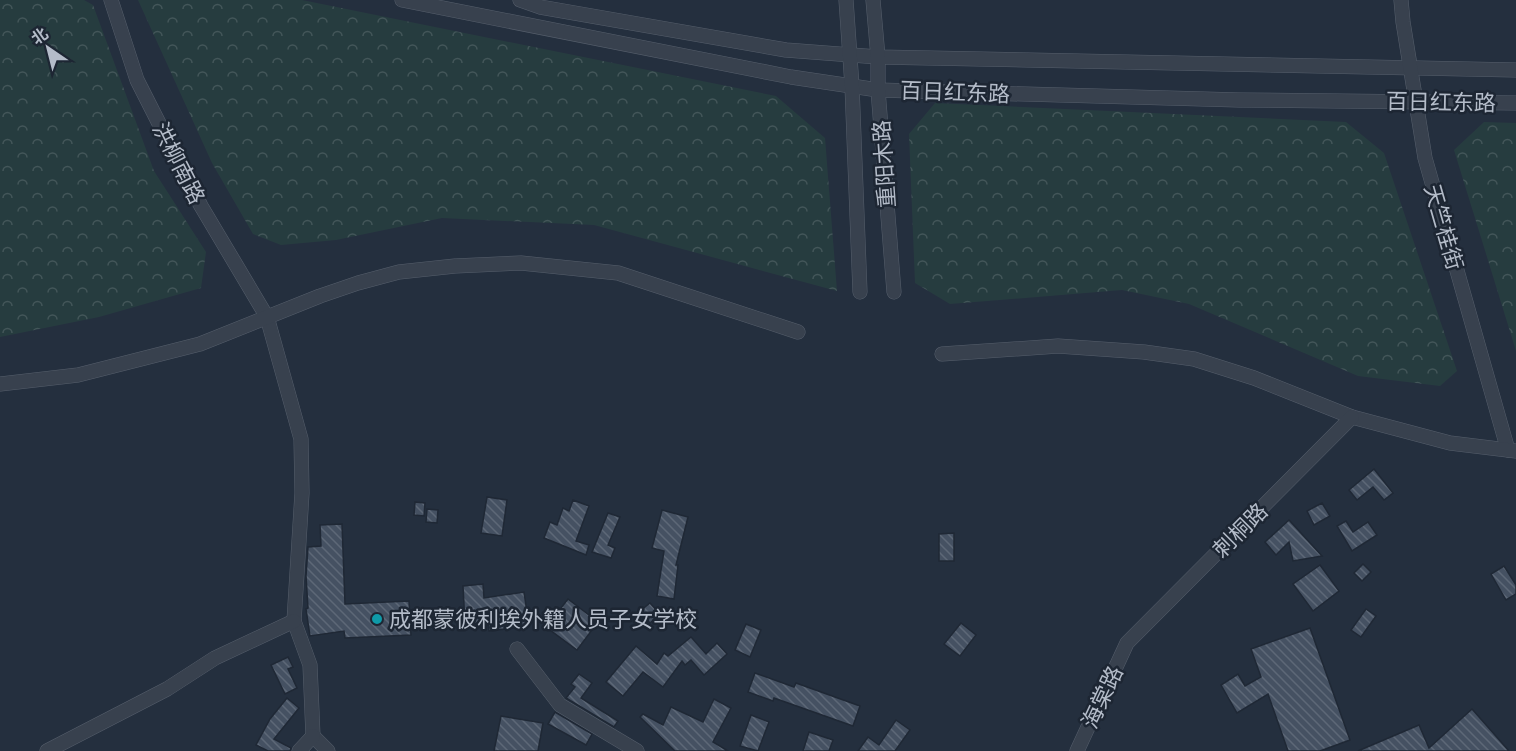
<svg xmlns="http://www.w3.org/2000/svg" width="1516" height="751" font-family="Mulish,'Noto Sans SC',sans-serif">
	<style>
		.park { fill: url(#park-crowns) }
		.building { fill: url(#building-back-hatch); stroke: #1f2835; stroke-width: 1.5 }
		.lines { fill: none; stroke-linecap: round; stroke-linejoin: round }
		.minor-casing { stroke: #565f6c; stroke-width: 15 }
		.minor { stroke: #38414e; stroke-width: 14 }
		.culture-dot { fill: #0f9aa8; stroke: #1d2633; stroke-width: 2 }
		.labels { text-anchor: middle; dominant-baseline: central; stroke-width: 5; stroke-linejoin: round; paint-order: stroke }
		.street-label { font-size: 22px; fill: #b4bcc9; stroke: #1d2633 }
		.poi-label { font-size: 22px; fill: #b4bcc9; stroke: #1d2633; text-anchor: start }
	</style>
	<defs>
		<pattern id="park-crowns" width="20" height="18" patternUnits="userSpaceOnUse" patternTransform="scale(1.5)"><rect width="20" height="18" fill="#263c3f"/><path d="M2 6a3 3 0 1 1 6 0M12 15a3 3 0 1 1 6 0" fill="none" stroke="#435659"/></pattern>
		<pattern id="building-back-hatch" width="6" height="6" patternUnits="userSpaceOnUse" patternTransform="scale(1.5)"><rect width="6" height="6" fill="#455162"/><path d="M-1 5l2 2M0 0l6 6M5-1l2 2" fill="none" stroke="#5d6877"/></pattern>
	</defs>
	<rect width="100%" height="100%" fill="#242f3e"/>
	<g class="park">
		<polygon points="0,0 84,0 93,5 154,171 206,252 201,288 99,317 0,337"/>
		<polygon points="138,0 302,0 776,96 825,138 837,291 594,225 442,218 336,240 281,245 253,234 212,163"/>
		<polygon points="935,103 1346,122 1384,153 1457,371 1440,386 1358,376 1189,304 1122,290 950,304 915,283 909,134"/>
		<polygon points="1484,122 1516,123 1516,351 1454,150"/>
	</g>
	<g class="building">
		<polygon points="1374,469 1393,493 1384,500 1373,487 1357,500 1349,490"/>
		<polygon points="487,497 507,500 502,536 481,533"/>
		<polygon points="573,500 589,506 576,541 589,545 586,555 544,538 550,522 557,525 563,508 569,511"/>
		<polygon points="415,502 425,503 424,516 414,515"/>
		<polygon points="1322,503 1330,516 1314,525 1307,511"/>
		<polygon points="427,509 438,510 437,523 426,522"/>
		<polygon points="662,510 688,517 676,565 678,565 674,599 657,596 664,551 652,548"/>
		<polygon points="608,513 620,517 608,545 615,548 611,558 592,552"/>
		<polygon points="1289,520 1322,556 1293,561 1289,542 1276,555 1265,542"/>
		<polygon points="1346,521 1353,532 1368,522 1377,535 1352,551 1337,526"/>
		<polygon points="342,524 345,604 409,601 411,635 345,638 344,631 310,636 306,609 308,608 306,576 308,547 321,546 320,525"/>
		<polygon points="954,533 954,561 939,561 939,534"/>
		<polygon points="1363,564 1371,572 1362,581 1354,573"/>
		<polygon points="1320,565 1339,591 1313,611 1293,584"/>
		<polygon points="1504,566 1516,585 1516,594 1506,600 1491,574"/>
		<polygon points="483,584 484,598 524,592 529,626 489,631 488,623 465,624 463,586"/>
		<polygon points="568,599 598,622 577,650 546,627"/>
		<polygon points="650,603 660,614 650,623 640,611"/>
		<polygon points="1366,609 1376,616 1361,637 1351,630"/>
		<polygon points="961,623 976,635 960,656 944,644"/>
		<polygon points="746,624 761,630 750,657 735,650"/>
		<polygon points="1310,628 1350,740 1320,751 1288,751 1268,694 1237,713 1221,685 1238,674 1245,686 1261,677 1251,649"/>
		<polygon points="691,637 706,654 717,643 727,654 704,675 691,660 685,665 682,661 663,687 643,672 623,696 606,682 636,646 657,664 664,653 668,656"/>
		<polygon points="288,657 293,667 288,669 297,688 285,694 271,665"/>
		<polygon points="755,673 794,687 796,683 860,706 853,726 774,698 773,701 748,692"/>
		<polygon points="579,674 592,683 581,698 618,721 614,727 566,698 575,687 571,684"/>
		<polygon points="287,698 299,708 274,739 291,748 290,751 268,751 256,745 270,719"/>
		<polygon points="714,699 731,708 713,742 728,751 675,751 640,717 643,714 663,725 671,707 703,722"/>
		<polygon points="1472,709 1509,751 1358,751 1419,725 1429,748"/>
		<polygon points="555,712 592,734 586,745 548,724"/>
		<polygon points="751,715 769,722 758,751 740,746"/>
		<polygon points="501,716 543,723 538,751 494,751"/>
		<polygon points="896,720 910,730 895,751 858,751 868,737 879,745"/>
		<polygon points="809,732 833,740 829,751 803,751"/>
	</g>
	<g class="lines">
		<defs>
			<g id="minor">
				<polyline points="111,0 137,80 201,206 267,317 301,439 302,493 294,621 310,665 313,736"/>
				<polyline points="402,0 791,77 878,90 1239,100 1516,103"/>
				<polyline points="520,0 540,7 786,50 878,57 1516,70"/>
				<polyline points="846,0 852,86 860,292"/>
				<polyline points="873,0 878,57 878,90 894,292"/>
				<polyline points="1401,0 1403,22 1425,158 1508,450"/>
				<polyline points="942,354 1058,346 1144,352 1194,359 1254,378 1352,417 1450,443 1516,451"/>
				<polyline points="0,384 78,375 200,344 320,296 358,283 399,272 455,266 521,263 618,273 798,332"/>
				<polyline points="517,649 560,705 637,751"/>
				<polyline points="313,736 328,751"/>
				<polyline points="47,751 167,689 215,658 294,621"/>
				<polyline points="299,751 313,736"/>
				<polyline points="1077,751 1127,643 1352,417"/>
			</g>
		</defs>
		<use href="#minor" class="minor-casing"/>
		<use href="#minor" class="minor"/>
	</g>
	<circle class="culture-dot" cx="377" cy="619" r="6"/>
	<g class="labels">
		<g class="street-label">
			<text transform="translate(955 92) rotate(2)">百日红东路</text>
			<text transform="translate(1441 102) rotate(1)">百日红东路</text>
			<text transform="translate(179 163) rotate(63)">洪柳南路</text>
			<text transform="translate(884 164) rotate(-94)">重阳木路</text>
			<text transform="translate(1444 227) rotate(74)">天竺桂街</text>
			<text transform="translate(1240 530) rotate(-45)">刺桐路</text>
			<text transform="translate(1102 697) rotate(-65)">海棠路</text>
		</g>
		<g class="poi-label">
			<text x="389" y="619">成都蒙彼利埃外籍人员子女学校</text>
		</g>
	</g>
	<g transform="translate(48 48) rotate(325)" stroke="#1d2633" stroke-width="4.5" paint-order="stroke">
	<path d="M0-4.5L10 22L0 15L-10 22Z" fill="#b4bcc9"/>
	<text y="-9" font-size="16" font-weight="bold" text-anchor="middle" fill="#b4bcc9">北</text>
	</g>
</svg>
